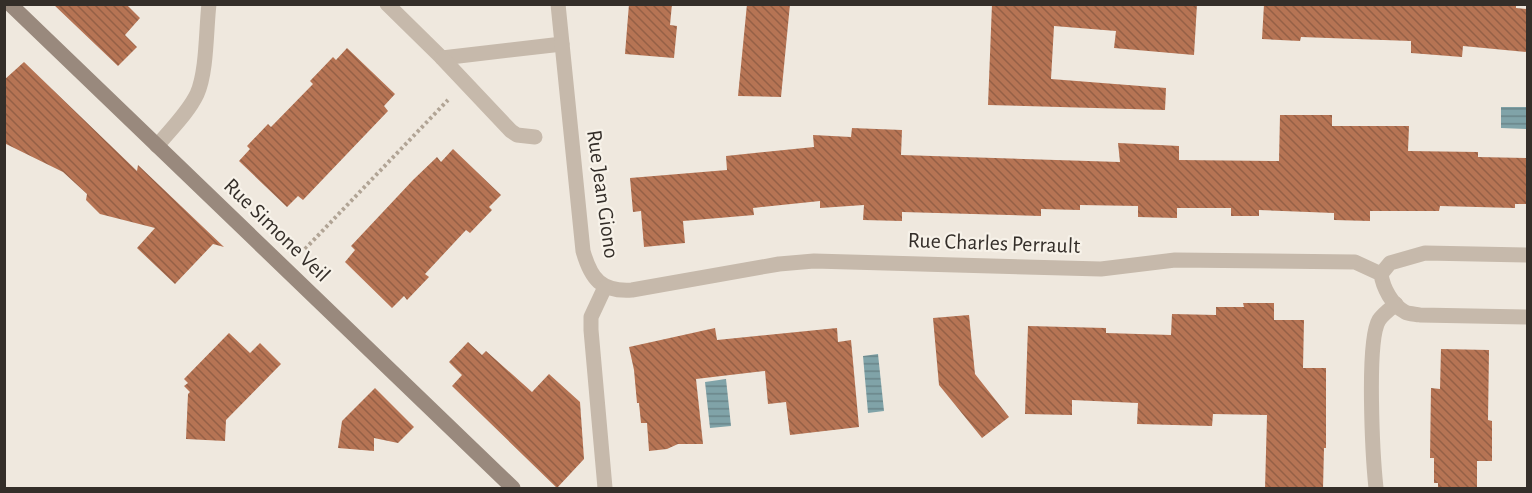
<svg xmlns="http://www.w3.org/2000/svg" width="1532" height="493" font-family="'Alegreya Sans',sans-serif">
	<style>
		.water { fill: url(#water-rules) }
		.building { fill: url(#building-back-hatch) }
		.lines { fill: none; stroke-linecap: round; stroke-linejoin: round }
		.path { stroke: #b1a495; stroke-width: 4; stroke-dasharray: 3 3; stroke-linecap: butt }
		.service { stroke: #c6b9ab; stroke-width: 15 }
		.minor { stroke: #c6b9ab; stroke-width: 15 }
		.secondary { stroke: #99897d; stroke-width: 15 }
		.labels { text-anchor: middle; dominant-baseline: central; stroke-width: 4.5; stroke-linejoin: round; paint-order: stroke }
		.street-label { font-size: 22px; fill: #342e29; stroke: #f7f2e9 }
	</style>
	<defs>
		<pattern id="water-rules" width="6" height="5" patternUnits="userSpaceOnUse" patternTransform="scale(1.5)"><rect width="6" height="5" fill="#80a3a8"/><path d="M0 2.5h6" fill="none" stroke="#6a8589"/></pattern>
		<pattern id="building-back-hatch" width="6" height="6" patternUnits="userSpaceOnUse" patternTransform="scale(1.5)"><rect width="6" height="6" fill="#b67454"/><path d="M-1 5l2 2M0 0l6 6M5-1l2 2" fill="none" stroke="#956046"/></pattern>
	</defs>
	<rect width="100%" height="100%" fill="#efe8de"/>
	<g class="water">
		<polygon points="1501,107 1527,107 1527,129 1501,128"/>
		<polygon points="878,354 884,411 868,413 863,356"/>
		<polygon points="726,379 731,426 710,428 705,382"/>
	</g>
	<g class="building">
		<polygon points="53,4 126,4 140,18 125,35 137,47 118,66"/>
		<polygon points="629,4 672,4 670,25 677,26 674,58 625,54"/>
		<polygon points="747,4 790,4 781,97 738,96"/>
		<polygon points="992,4 1197,4 1194,55 1114,48 1116,31 1054,26 1051,79 1166,88 1165,110 988,105"/>
		<polygon points="1264,4 1516,4 1516,8 1527,9 1527,52 1463,46 1462,57 1411,53 1411,41 1301,37 1300,41 1262,39"/>
		<polygon points="347,48 395,94 384,106 388,111 345,156 303,200 298,196 287,207 239,161 250,149 247,146 268,124 271,127 313,84 310,81 333,57 336,60"/>
		<polygon points="24,62 137,171 138,165 224,247 213,244 175,284 137,248 155,228 100,214 86,200 87,194 63,172 4,143 4,80"/>
		<polygon points="1280,115 1332,115 1332,126 1409,126 1408,151 1478,152 1478,157 1527,158 1527,204 1515,204 1515,208 1440,206 1439,211 1370,211 1370,221 1334,220 1334,213 1259,210 1259,216 1231,216 1231,208 1177,208 1177,218 1138,217 1138,206 1080,205 1080,210 1041,209 1041,216 902,212 902,221 863,220 864,205 820,208 820,201 753,208 754,215 683,221 685,243 644,247 641,211 633,212 630,178 727,170 726,156 814,147 813,135 851,137 852,128 902,130 901,155 1120,162 1118,143 1179,146 1179,160 1279,161"/>
		<polygon points="453,149 501,195 489,207 492,210 470,233 466,230 425,274 429,277 407,300 404,296 392,308 345,262 355,250 351,246 413,180 437,157 441,162"/>
		<polygon points="1243,303 1274,303 1274,320 1304,320 1303,368 1326,368 1326,448 1324,448 1323,489 1265,489 1267,415 1213,414 1212,426 1137,424 1138,403 1072,400 1072,415 1025,414 1028,326 1106,328 1106,333 1171,335 1172,314 1216,315 1216,307 1244,307"/>
		<polygon points="969,315 975,374 1009,417 982,438 939,385 933,318"/>
		<polygon points="715,328 717,340 837,328 838,342 851,340 859,427 790,435 786,402 768,404 765,371 696,379 703,444 678,444 667,449 649,451 647,423 641,423 639,403 637,403 634,370 629,347"/>
		<polygon points="229,333 250,353 260,343 281,364 226,420 225,441 186,439 188,394 190,392 184,386 188,383 184,379"/>
		<polygon points="468,342 482,355 486,351 532,392 549,374 580,402 584,459 557,488 452,386 462,375 449,362"/>
		<polygon points="1441,349 1489,350 1488,420 1492,421 1492,461 1477,461 1477,489 1438,489 1438,483 1434,483 1434,458 1430,458 1431,388 1440,389"/>
		<polygon points="375,388 414,427 398,443 374,438 374,451 338,448 342,421"/>
	</g>
	<g class="lines">
		<polyline class="path" points="305,249 448,100"/>
		<g class="service">
			<polyline points="387,4 442,58 562,44"/>
			<polyline points="442,58 511,131 517,135 535,137"/>
			<path d="M157,146C170,130 188,113 197,94C207,72 206,29 209,4"/>
		</g>
		<g class="minor">
			<path d="M558,4L583,251C591,279 601,292 632,290L779,264L814,261L1101,269L1175,260L1355,262L1381,274C1383,288 1392,305 1405,312C1409,314 1415,314 1420,315L1528,317"/>
			<polyline points="1381,274 1390,263 1425,253 1528,255"/>
			<polyline points="605,488 591,330 591,317 605,287"/>
			<path d="M1376,488C1373,460 1366,341 1379,320C1383,314 1390,309 1396,304"/>
		</g>
		<polyline class="secondary" points="10,4 513,488"/>
	</g>
	<g class="labels">
		<g class="street-label">
			<text transform="translate(603 194) rotate(82)">Rue Jean Giono</text>
			<text transform="translate(277 230) rotate(44)">Rue Simone Veil</text>
			<text transform="translate(994 243) rotate(2)">Rue Charles Perrault</text>
		</g>
	</g>
	<rect width="1532" height="493" fill="none" stroke="#342e29" stroke-width="12"/>
</svg>
